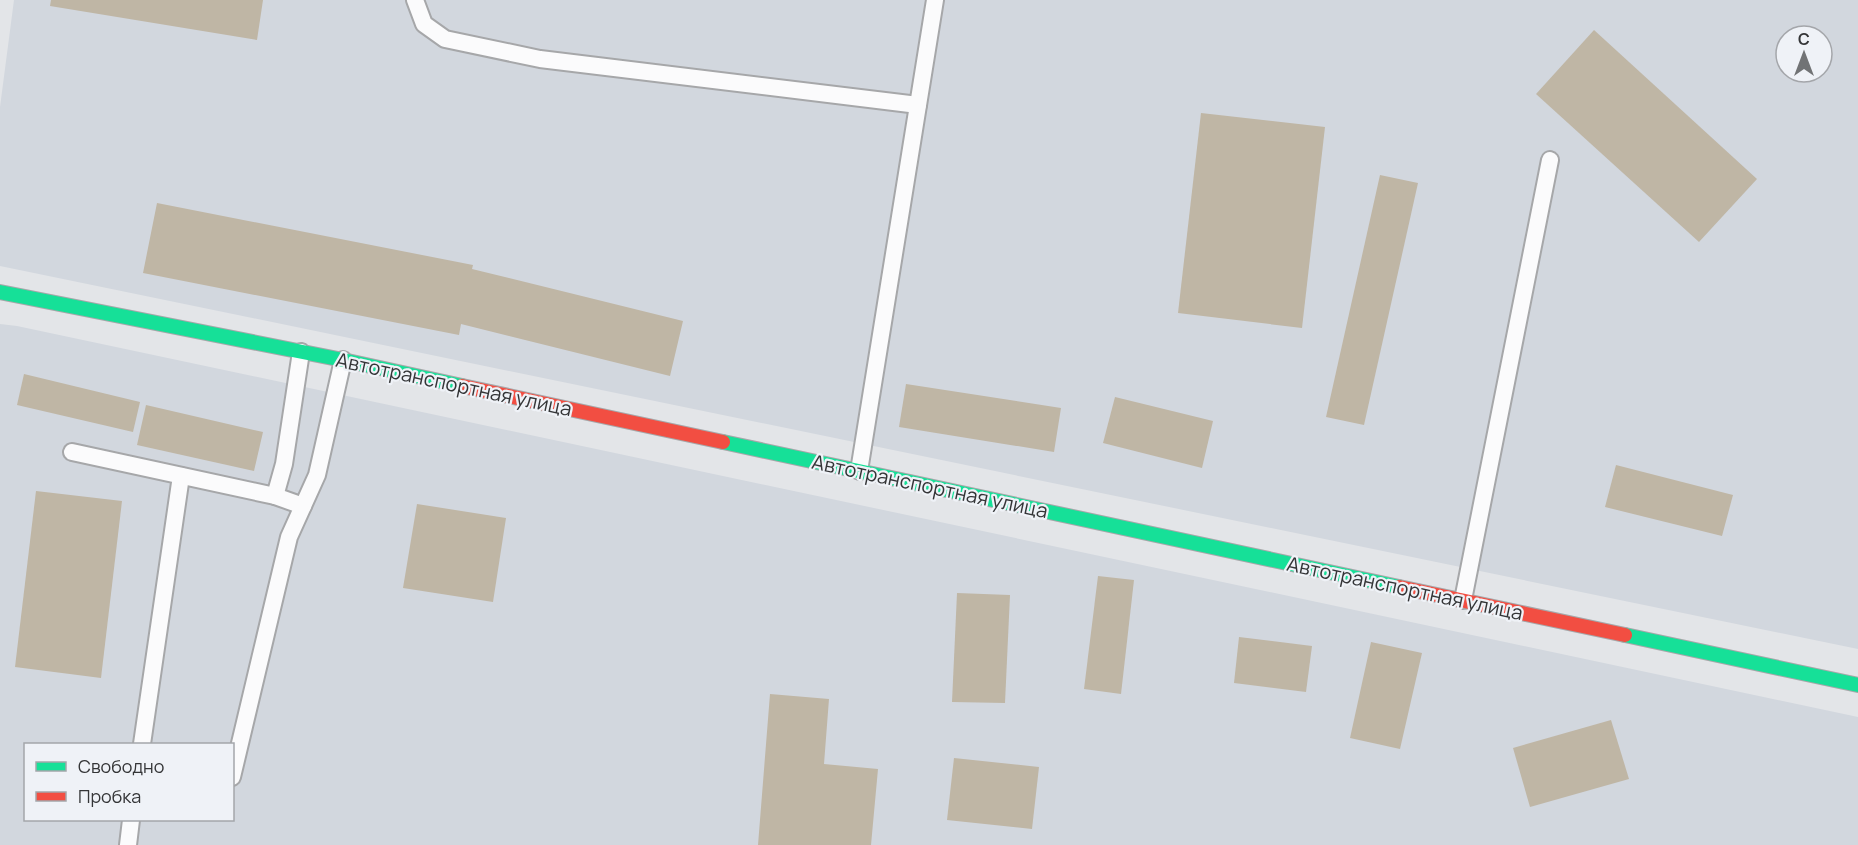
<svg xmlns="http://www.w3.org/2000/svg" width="1858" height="845" font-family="Manrope,sans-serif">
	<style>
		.built { fill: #d2d7de; fill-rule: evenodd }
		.building { fill: #bfb6a5 }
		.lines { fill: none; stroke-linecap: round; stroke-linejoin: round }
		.lane-casing { stroke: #a6a7a9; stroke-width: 20 }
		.fast-casing { stroke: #a6a7a9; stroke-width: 16 }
		.jam-casing { stroke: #a6a7a9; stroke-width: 16 }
		.lane { stroke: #fbfbfc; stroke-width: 16 }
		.fast { stroke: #16e098; stroke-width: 14 }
		.jam { stroke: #f24e42; stroke-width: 14 }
		.labels { text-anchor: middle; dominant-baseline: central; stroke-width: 4.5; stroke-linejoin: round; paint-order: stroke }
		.street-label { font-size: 20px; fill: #343537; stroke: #eff2f7 }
	</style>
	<rect width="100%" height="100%" fill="#e3e5e8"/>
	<g class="built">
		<path d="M14,0H1858V649L0,266V107ZM1786,36H1822V72H1786Z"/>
		<path d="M0,324L17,326L1858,717V845H0ZM26,744H232V820H26Z"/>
	</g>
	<g class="building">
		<polygon points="51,0 263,0 257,40 50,6"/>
		<polygon points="1594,30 1757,179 1699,242 1536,94"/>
		<polygon points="1201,113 1325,127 1302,328 1178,313"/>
		<polygon points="1380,175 1418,183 1364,425 1326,417"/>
		<polygon points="157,203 473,265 472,269 683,321 670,376 461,324 459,335 143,273"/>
		<polygon points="24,374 140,402 133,432 17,405"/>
		<polygon points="906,384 1061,408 1054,452 899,427"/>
		<polygon points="1115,397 1213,421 1202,468 1103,443"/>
		<polygon points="146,405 263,432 254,471 137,445"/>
		<polygon points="1616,465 1733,495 1722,536 1605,507"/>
		<polygon points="36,491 122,501 101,678 15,667"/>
		<polygon points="417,504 506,518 493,602 403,588"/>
		<polygon points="1098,576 1134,580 1121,694 1084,689"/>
		<polygon points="957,593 1010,595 1005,703 952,702"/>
		<polygon points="1239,637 1312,646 1306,692 1234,683"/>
		<polygon points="1371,642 1422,653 1400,749 1350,738"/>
		<polygon points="770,694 829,699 824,764 878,769 871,845 758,845"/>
		<polygon points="1611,720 1629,779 1530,807 1513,748"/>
		<polygon points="954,758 1039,767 1032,829 947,820"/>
	</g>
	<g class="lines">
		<defs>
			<g id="lane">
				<polyline points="415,0 424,24 445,39 540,59 918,105"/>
				<polyline points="72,452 275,496 303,506"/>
				<polyline points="859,471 935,0"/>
				<polyline points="275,496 284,464 301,352"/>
				<polyline points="1463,600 1550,160"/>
				<polyline points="142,744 181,476"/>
				<polyline points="232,777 289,537 317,475 343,360"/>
				<polyline points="128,845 131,820"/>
			</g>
			<g id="fast">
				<polyline points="0,292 343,360 462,386"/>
				<polyline points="723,442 1399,587"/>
				<polyline points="1625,635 1858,685"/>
			</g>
			<g id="jam">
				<polyline points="462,386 723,442"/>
				<polyline points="1399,587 1625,635"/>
			</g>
		</defs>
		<use href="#lane" class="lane-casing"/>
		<use href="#fast" class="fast-casing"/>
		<use href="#jam" class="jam-casing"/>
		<use href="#lane" class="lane"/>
		<use href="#fast" class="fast"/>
		<use href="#jam" class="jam"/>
	</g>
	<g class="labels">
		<g class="street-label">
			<text transform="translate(454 384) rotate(12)">Автотранспортная улица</text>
			<text transform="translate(930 486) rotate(12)">Автотранспортная улица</text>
			<text transform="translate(1405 588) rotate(12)">Автотранспортная улица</text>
		</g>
	</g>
	<rect x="24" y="743" width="210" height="78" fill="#eff2f7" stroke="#a4a6aa" stroke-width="1.5"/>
	<rect x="36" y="762" width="30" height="9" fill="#16e098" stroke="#a4a6aa" stroke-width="1.5"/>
	<text x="78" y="773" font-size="18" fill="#343537">Свободно</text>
	<rect x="36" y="792" width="30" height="9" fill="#f24e42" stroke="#a4a6aa" stroke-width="1.5"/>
	<text x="78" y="803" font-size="18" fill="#343537">Пробка</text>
	<g transform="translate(1804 54)"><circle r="28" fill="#eff2f7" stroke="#a4a6aa" stroke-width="1.5"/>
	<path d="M0-4.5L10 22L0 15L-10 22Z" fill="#717375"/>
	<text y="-9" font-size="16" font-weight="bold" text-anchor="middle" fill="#343537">С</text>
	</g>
</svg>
